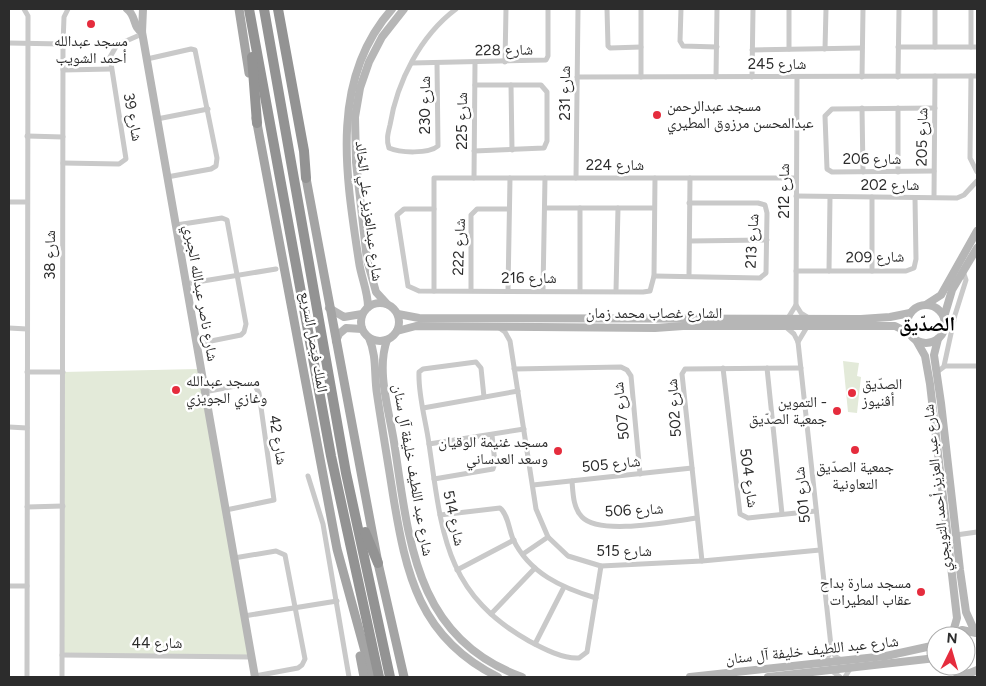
<svg xmlns="http://www.w3.org/2000/svg" width="986" height="686" font-family="Figtree,'Noto Naskh Arabic',sans-serif">
	<style>
		.green { fill: #e3ead9 }
		.lines { fill: none; stroke-linecap: round; stroke-linejoin: round }
		.street { stroke: #c9c9c9; stroke-width: 5 }
		.secondary { stroke: #b6b6b6; stroke-width: 8 }
		.primary { stroke: #a4a4a4; stroke-width: 9 }
		.highway { stroke: #939393; stroke-width: 10 }
		.poi-dot { fill: #e52c3d; stroke: #fff; stroke-width: 2 }
		.labels { text-anchor: middle; dominant-baseline: central; stroke-width: 5; stroke-linejoin: round; paint-order: stroke }
		.poi-label { font-size: 15px; fill: #2c2c2c; stroke: #fff; text-anchor: start }
		.street-label { font-size: 15px; fill: #2c2c2c; stroke: #fff }
		.district-label { font-size: 20px; font-weight: bold; fill: #000; stroke: #fff }
	</style>
	<rect width="100%" height="100%" fill="#fff"/>
	<g class="green">
		<polygon points="843,361 859,363 857,376 861,377 857,413 848,412"/>
		<polygon points="198,369 252,657 62,655 63,372"/>
	</g>
	<g class="lines">
		<g class="street">
			<polyline points="24,9 28,16 27,677"/>
			<polyline points="607,9 608,46 610,48 641,47"/>
			<polyline points="641,9 641,77"/>
			<polyline points="681,9 680,41 683,46 717,47"/>
			<polyline points="935,9 935,47"/>
			<polyline points="971,9 971,47"/>
			<polyline points="9,43 63,44"/>
			<polyline points="898,47 977,47"/>
			<polyline points="789,49 789,9"/>
			<polyline points="825,49 826,9"/>
			<polyline points="752,50 862,48"/>
			<polyline points="147,59 191,49 195,50 217,158 216,166 211,169 167,177"/>
			<polyline points="505,62 506,9"/>
			<polyline points="412,63 546,60 548,56 548,9"/>
			<path d="M437,63L438,146C429,154 400,153 389,148C386,140 388,133 390,125C397,82 420,36 456,9"/>
			<polyline points="63,70 111,69"/>
			<polyline points="971,76 970,158 977,172"/>
			<polyline points="577,77 977,76"/>
			<polyline points="716,77 717,9"/>
			<polyline points="752,77 753,9"/>
			<polyline points="862,77 863,9"/>
			<polyline points="898,77 899,9"/>
			<polyline points="511,85 512,150"/>
			<polyline points="862,108 863,172"/>
			<polyline points="157,119 208,109"/>
			<polyline points="27,136 63,137"/>
			<polyline points="474,151 544,148 547,141 547,92 541,85 475,85"/>
			<polyline points="63,163 119,164 126,159 110,57 117,45 142,34"/>
			<polyline points="934,171 832,172 827,169 825,116 832,109 935,108"/>
			<polyline points="898,172 898,108"/>
			<polyline points="474,178 475,63"/>
			<polyline points="576,178 578,9"/>
			<polyline points="796,196 957,198 964,195 977,181"/>
			<polyline points="934,197 935,76"/>
			<polyline points="9,202 27,202"/>
			<polyline points="545,208 654,208"/>
			<polyline points="434,209 404,209 397,215 408,286 419,291 643,292 650,291 654,276 655,178"/>
			<polyline points="176,225 222,218 227,220 246,324 244,332 241,335 196,344"/>
			<polyline points="690,241 767,240"/>
			<polyline points="796,271 906,271 914,268 916,259 915,198"/>
			<polyline points="829,271 830,197"/>
			<polyline points="872,271 872,197"/>
			<polyline points="654,276 760,278 766,273 767,213 765,205 758,203 689,203"/>
			<polyline points="689,276 690,178"/>
			<polyline points="185,284 276,269"/>
			<polyline points="471,290 471,215 477,209 509,209"/>
			<polyline points="508,290 510,178"/>
			<polyline points="543,290 545,178"/>
			<polyline points="434,291 434,178 796,178"/>
			<polyline points="580,291 580,208"/>
			<polyline points="616,291 618,208"/>
			<polyline points="796,305 801,313 809,318"/>
			<polyline points="788,318 796,305 797,77"/>
			<polyline points="498,327 505,332 510,341 536,509 548,537 568,556 601,566 702,561 820,550"/>
			<polyline points="786,327 794,334 798,342 831,646 835,656 841,660"/>
			<polyline points="9,328 27,329"/>
			<polyline points="798,342 807,327"/>
			<polyline points="944,366 955,315 966,280 963,271"/>
			<polyline points="723,368 740,514 748,518 816,511"/>
			<polyline points="767,368 782,514"/>
			<polyline points="514,369 621,367 627,370 631,376 640,474"/>
			<polyline points="27,372 63,372"/>
			<polyline points="937,372 945,366 977,366"/>
			<polyline points="204,392 246,384 255,386 259,393 274,500 226,510"/>
			<path d="M484,397L481,368L476,362L423,369L419,372C418,396 426,421 429,444C442,532 444,593 529,641C544,649 563,659 579,658L587,652L601,566"/>
			<polyline points="423,408 518,391"/>
			<polyline points="9,427 27,428"/>
			<polyline points="429,444 524,429"/>
			<polyline points="308,476 323,524 349,677"/>
			<polyline points="434,479 493,469 495,463 492,435"/>
			<path d="M572,481C573,493 573,508 582,517C600,536 672,521 697,518"/>
			<polyline points="533,485 692,468"/>
			<polyline points="27,507 63,506"/>
			<path d="M440,515L500,508C508,514 509,530 513,539C529,573 562,588 596,598"/>
			<polyline points="956,535 977,532"/>
			<polyline points="523,554 548,537"/>
			<polyline points="234,558 276,551 285,555 305,659 302,665 298,668 255,676"/>
			<polyline points="702,561 682,374 685,369 801,368"/>
			<polyline points="457,570 514,540"/>
			<polyline points="9,586 27,586"/>
			<polyline points="491,614 535,568"/>
			<polyline points="244,616 337,601"/>
			<polyline points="535,644 564,587"/>
			<polyline points="62,655 252,657"/>
			<polyline points="823,663 829,655 831,646"/>
			<polyline points="832,671 840,677"/>
			<polyline points="62,677 63,44 64,17 68,9"/>
			<polyline points="845,677 850,669"/>
		</g>
		<g class="secondary">
			<path d="M127,9C136,15 133,28 142,32"/>
			<polyline points="143,9 142,32 255,677"/>
			<circle cx="380" cy="322" r="19"/>
			<polyline points="387,304 376,292 367,260 356,162 355,117 360,88 369,62 382,37 404,9"/>
			<polyline points="927,304 941,295 977,231"/>
			<circle cx="926" cy="324" r="19"/>
			<path d="M368,307C368,291 361,277 359,262C346,176 329,80 392,9"/>
			<polyline points="329,308 344,317 362,314"/>
			<polyline points="398,314 419,318 861,319 890,317 910,313"/>
			<polyline points="944,317 952,290 977,248"/>
			<polyline points="397,331 416,326 655,328 683,326 895,326 909,333"/>
			<path d="M369,338C377,356 374,375 377,394C382,428 388,462 393,495C406,574 419,638 498,677"/>
			<polyline points="938,339 934,355 941,403 960,570 966,612 975,632"/>
			<path d="M387,340C376,371 389,410 394,442C409,539 414,638 522,677"/>
			<polyline points="916,340 925,356 930,384 957,618 953,632"/>
			<polyline points="336,341 339,334 346,328 362,329"/>
			<polyline points="948,636 962,630 976,633"/>
			<path d="M947,666C956,675 966,676 977,670"/>
			<polyline points="690,677 886,656 936,645"/>
			<polyline points="768,677 936,658"/>
		</g>
		<g class="primary">
			<polyline points="239,9 249,73"/>
			<polyline points="256,118 337,549 372,677"/>
			<polyline points="306,178 378,563 404,677"/>
			<polyline points="360,656 364,677"/>
		</g>
		<g class="highway">
			<polyline points="249,9 331,456 379,677"/>
			<polyline points="264,9 346,473 390,677"/>
			<polyline points="278,9 304,151 306,178"/>
			<polyline points="252,57 257,123"/>
			<polyline points="365,532 378,563"/>
		</g>
	</g>
	<g class="poi-dot">
		<circle cx="91" cy="24" r="5"/>
		<circle cx="657" cy="115" r="5"/>
		<circle cx="176" cy="390" r="5"/>
		<circle cx="852" cy="393" r="5"/>
		<circle cx="837" cy="411" r="5"/>
		<circle cx="855" cy="450" r="5"/>
		<circle cx="558" cy="451" r="5"/>
		<circle cx="921" cy="592" r="5"/>
	</g>
	<g class="labels">
		<g class="poi-label">
			<text x="91" y="41" text-anchor="middle">مسجد عبدالله<tspan x="91" dy="17">أحمد الشويب</tspan></text>
			<text x="667" y="106">مسجد عبدالرحمن<tspan x="667" dy="17">عبدالمحسن مرزوق المطيري</tspan></text>
			<text x="186" y="381">مسجد عبدالله<tspan x="186" dy="17">وغازي الجويزي</tspan></text>
			<text x="862" y="384">الصدّيق<tspan x="862" dy="17">أڤنيوز</tspan></text>
			<text x="827" y="402" text-anchor="end">التموين -<tspan x="827" dy="17">جمعية الصدّيق</tspan></text>
			<text x="548" y="442" text-anchor="end">مسجد غنيمة الوقيان<tspan x="548" dy="17">وسعد العدساني</tspan></text>
			<text x="855" y="467" text-anchor="middle">جمعية الصدّيق<tspan x="855" dy="17">التعاونية</tspan></text>
			<text x="911" y="583" text-anchor="end">مسجد سارة بداح<tspan x="911" dy="17">عقاب المطيرات</tspan></text>
		</g>
		<g class="street-label">
			<text transform="translate(504 50) rotate(-1)">شارع 228</text>
			<text x="777" y="64">شارع 245</text>
			<text transform="translate(565 93) rotate(-90)">شارع 231</text>
			<text transform="translate(425 105) rotate(-90)">شارع 230</text>
			<text transform="translate(133 117) rotate(79)">شارع 39</text>
			<text transform="translate(462 121) rotate(-90)">شارع 225</text>
			<text transform="translate(922 137) rotate(-89)">شارع 205</text>
			<text x="872" y="159">شارع 206</text>
			<text x="615" y="165">شارع 224</text>
			<text x="890" y="185">شارع 202</text>
			<text transform="translate(784 191) rotate(-90)">شارع 212</text>
			<text transform="translate(369 211) rotate(83)">شارع عبدالعزيز علي الخالد</text>
			<text transform="translate(752 241) rotate(-87)">شارع 213</text>
			<text transform="translate(459 247) rotate(-88)">شارع 222</text>
			<text transform="translate(50 255) rotate(-90)">شارع 38</text>
			<text transform="translate(875 257) rotate(-1)">شارع 209</text>
			<text x="529" y="278">شارع 216</text>
			<text transform="translate(201 293) rotate(80)">شارع ناصر عبدالله الجبري</text>
			<text x="654" y="313">الشارع غصاب محمد زمان</text>
			<text transform="translate(314 342) rotate(80)">الملك فيصل السريع</text>
			<text transform="translate(674 408) rotate(-94)">شارع 502</text>
			<text transform="translate(621 411) rotate(-96)">شارع 507</text>
			<text transform="translate(278 440) rotate(81)">شارع 42</text>
			<text transform="translate(611 464) rotate(-6)">شارع 505</text>
			<text transform="translate(413 470) rotate(80)">شارع عبد اللطيف خليفة آل سنان</text>
			<text transform="translate(749 478) rotate(82)">شارع 504</text>
			<text transform="translate(937 488) rotate(-96)">شارع عبد العزيز أحمد التويجري</text>
			<text transform="translate(802 495) rotate(-96)">شارع 501</text>
			<text transform="translate(634 510) rotate(-3)">شارع 506</text>
			<text transform="translate(454 518) rotate(78)">شارع 514</text>
			<text x="624" y="551">شارع 515</text>
			<text x="157" y="643">شارع 44</text>
			<text transform="translate(812 650) rotate(-6)">شارع عبد اللطيف خليفة آل سنان</text>
		</g>
		<g class="district-label">
			<text x="927" y="324">الصدّيق</text>
		</g>
	</g>
	<rect width="986" height="686" fill="none" stroke="#2c2c2c" stroke-width="20"/>
	<g transform="translate(951 651) rotate(5)"><circle r="24" fill="#ffffff" stroke="#ababab"/>
	<path d="M0-4L9 19L0 12L-9 19Z" fill="#e52c3d"/>
	<text y="-8" font-size="14" font-weight="bold" text-anchor="middle" fill="#2c2c2c">N</text>
	</g>
</svg>
